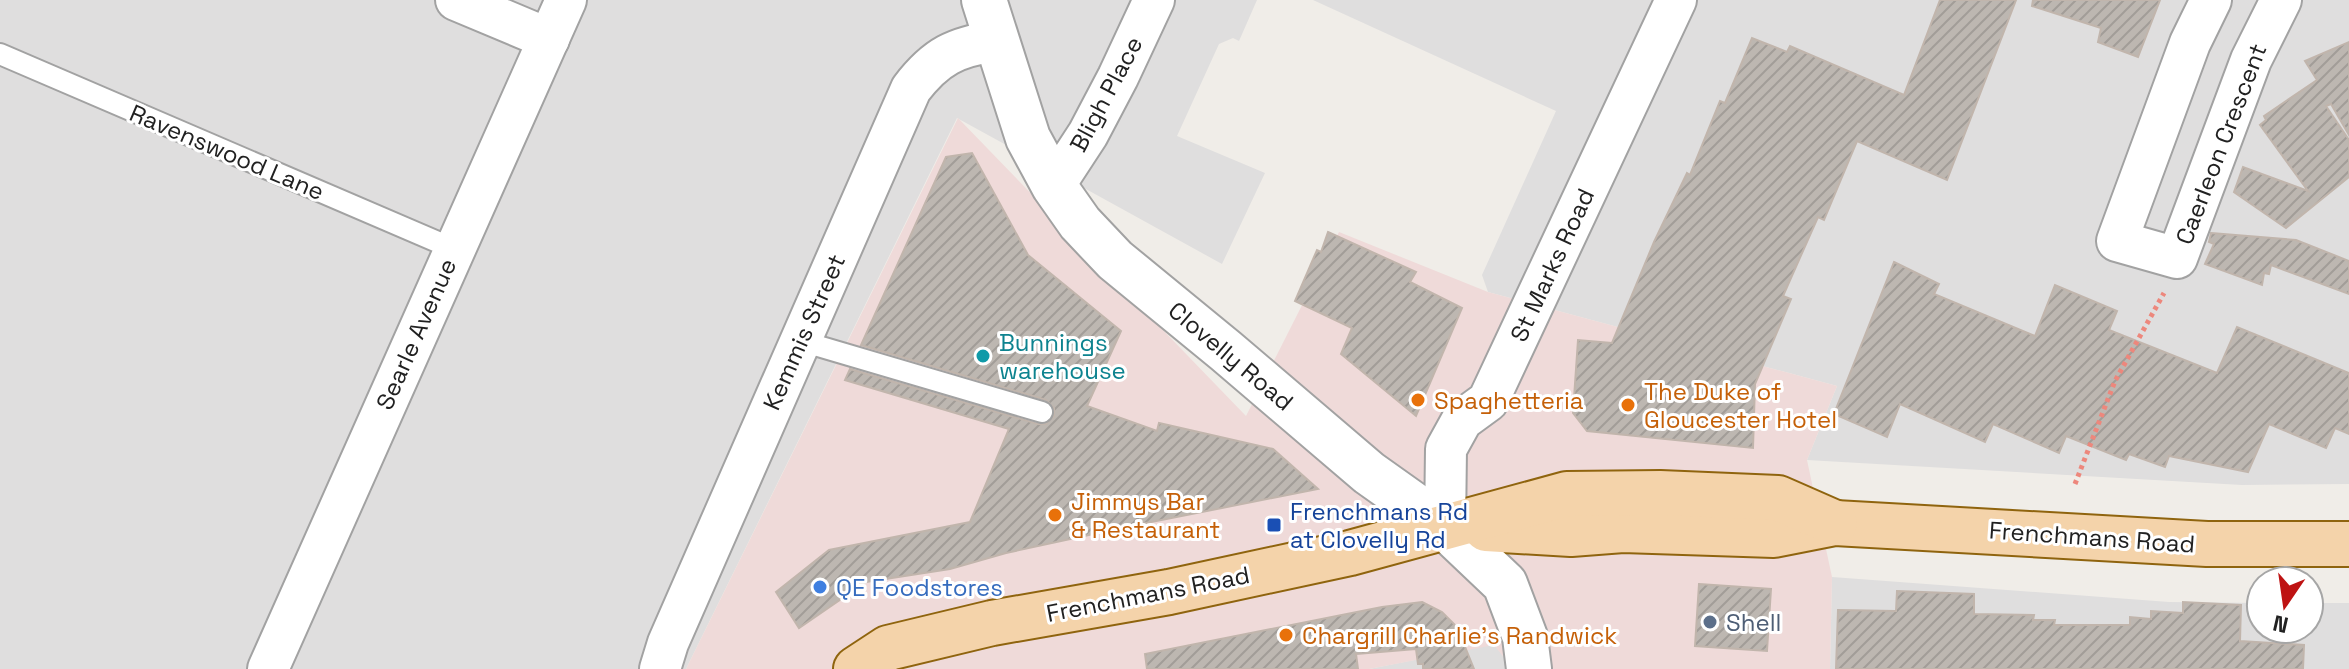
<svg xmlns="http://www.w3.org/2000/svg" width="2349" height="669" font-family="'Space Grotesk',sans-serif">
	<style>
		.residential { fill: #dfdede }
		.commercial { fill: #efdad9 }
		.building { fill: url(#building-hatch); stroke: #c1b5ac; stroke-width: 2 }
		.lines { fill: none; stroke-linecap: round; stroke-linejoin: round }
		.service-casing { stroke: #a2a2a2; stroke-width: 24 }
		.minor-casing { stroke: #a2a2a2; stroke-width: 44 }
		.tertiary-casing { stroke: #a2a2a2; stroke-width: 48 }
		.primary-casing { stroke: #8f640e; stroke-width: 48 }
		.path { stroke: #ed877c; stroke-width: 5; stroke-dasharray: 4 4; stroke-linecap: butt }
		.service { stroke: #fff; stroke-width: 20 }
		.minor { stroke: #fff; stroke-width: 40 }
		.tertiary { stroke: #fff; stroke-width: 44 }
		.primary { stroke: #f4d3aa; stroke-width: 44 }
		.culture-dot { fill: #0f9aa8; stroke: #fff; stroke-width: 3 }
		.food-dot { fill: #e8710a; stroke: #fff; stroke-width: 3 }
		.transit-dot { fill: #1a4fb4; stroke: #fff; stroke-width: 3 }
		.shop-dot { fill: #3f7fe0; stroke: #fff; stroke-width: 3 }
		.service-dot { fill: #5c6f8a; stroke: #fff; stroke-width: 3 }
		.labels { text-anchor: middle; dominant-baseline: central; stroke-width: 6; stroke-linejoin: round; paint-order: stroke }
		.street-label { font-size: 24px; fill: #212121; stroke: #fff }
		.culture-label { font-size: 24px; fill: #0d838f; stroke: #fff; text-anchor: start }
		.food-label { font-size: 24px; fill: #c56008; stroke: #fff; text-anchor: start }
		.transit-label { font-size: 24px; fill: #164399; stroke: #fff; text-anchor: start }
		.shop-label { font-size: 24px; fill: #366cbe; stroke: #fff; text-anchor: start }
		.service-label { font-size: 24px; fill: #4e5e75; stroke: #fff; text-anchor: start }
	</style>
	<defs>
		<pattern id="building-hatch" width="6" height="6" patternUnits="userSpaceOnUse" patternTransform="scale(2)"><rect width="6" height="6" fill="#bdb7b1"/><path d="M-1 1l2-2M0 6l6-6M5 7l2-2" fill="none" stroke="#a29d98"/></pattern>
	</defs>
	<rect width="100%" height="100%" fill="#f0ede8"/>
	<g class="residential">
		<polygon points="0,0 1257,0 1239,41 1233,38 1219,44 1177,136 1265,173 1222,264 957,118 686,669 0,669"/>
		<polygon points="1313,0 2349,0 2349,484 2242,485 1807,460 1837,386 1488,292 1482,275 1556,111"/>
		<polygon points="1832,577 2169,602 2261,603 2261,629 2309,629 2309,603 2349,603 2349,669 1830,669"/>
		<polygon points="1494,644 1513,669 1369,669"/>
	</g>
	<polygon class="commercial" points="958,118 1246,416 1339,232 1488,292 1837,386 1807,460 1832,577 1830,669 1513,669 1494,645 1369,669 686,669"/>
	<g class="building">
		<polygon points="1940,0 2016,0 1947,180 1857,141 1824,220 1818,217 1783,296 1791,299 1755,384 1753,448 1587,431 1573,413 1578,340 1612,343 1654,242 1687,173 1690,175 1720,101 1725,103 1752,38 1787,52 1790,46 1904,95"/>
		<polygon points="2033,0 2160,0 2138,57 2098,42 2101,28 2032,6"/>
		<polygon points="2349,42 2349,135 2331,104 2326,106 2349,140 2349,177 2286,228 2234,192 2243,167 2308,191 2260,125 2266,120 2264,116 2317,80 2305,61"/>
		<polygon points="972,153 1028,255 1121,331 1087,406 1157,431 1159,423 1273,449 1318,489 1126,527 1006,553 950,569 866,582 799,628 776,592 829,550 970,522 1009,429 845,380 850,369 1038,424 1046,424 1054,416 1054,408 1046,400 861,345 946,157"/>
		<polygon points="1328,232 1416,272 1410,282 1462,308 1416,416 1341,354 1352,328 1295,301 1317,250 1321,252"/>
		<polygon points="2211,233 2296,240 2349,261 2349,294 2271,265 2269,274 2264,273 2262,285 2205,264 2214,244 2209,242"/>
		<polygon points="1894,262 1939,284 1934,294 2035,336 2055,285 2117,311 2109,330 2217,373 2237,327 2349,373 2349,434 2335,428 2326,448 2269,424 2248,472 2169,456 2165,467 2129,454 2126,460 2066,436 2059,453 1993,424 1985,442 1900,404 1887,437 1834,414"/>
		<polygon points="1699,584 1771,589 1767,651 1695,646"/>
		<polygon points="1897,591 1974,594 1974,614 2034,615 2033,620 2055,620 2054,625 2130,625 2130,617 2151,619 2151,611 2183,613 2183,602 2241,605 2240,641 2304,645 2303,669 1836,669 1838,610 1896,611"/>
		<polygon points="1422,602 1442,612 1457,627 1474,669 1423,669 1423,664 1418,664 1416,649 1356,654 1358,669 1147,669 1145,654 1382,607"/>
	</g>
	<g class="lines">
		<defs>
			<g id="service">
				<polyline points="0,54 454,249"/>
				<polyline points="801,341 1042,412"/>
			</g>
			<g id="minor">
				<polyline points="456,0 549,39"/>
				<polyline points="2211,0 2190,43 2117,241 2177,258 2251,60 2281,0"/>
				<polyline points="1054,186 1088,134 1118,77 1154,0"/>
				<polyline points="1445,527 1446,449 1462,420 1488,401 1676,0"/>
				<polyline points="268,669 566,0"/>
				<path d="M660,669L668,643L911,89C936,56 956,47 995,41"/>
			</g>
			<polyline id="tertiary" points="984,0 1028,138 1054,186 1080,223 1115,260 1226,351 1369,473 1445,527 1505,584 1525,637 1529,669"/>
			<g id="primary">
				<polyline points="1486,529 1571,534 1623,530 1774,535 1835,523 2207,544 2349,544"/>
				<polyline points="856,669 888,648 992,623 1169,592 1350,553 1567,494 1660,493 1778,498 1835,523"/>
			</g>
		</defs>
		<use href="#service" class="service-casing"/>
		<use href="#minor" class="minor-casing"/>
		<use href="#tertiary" class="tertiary-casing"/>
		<use href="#primary" class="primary-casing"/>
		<polyline class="path" points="2075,484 2115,381 2164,293"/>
		<use href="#service" class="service"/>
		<use href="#minor" class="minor"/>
		<use href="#tertiary" class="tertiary"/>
		<use href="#primary" class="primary"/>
	</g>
	<circle class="culture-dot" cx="983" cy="356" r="8"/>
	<g class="food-dot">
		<circle cx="1418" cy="400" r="8"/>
		<circle cx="1628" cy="405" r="8"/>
		<circle cx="1055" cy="515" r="8"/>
		<circle cx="1286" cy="635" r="8"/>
	</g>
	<rect class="transit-dot" x="1266" y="517" width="16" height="16" rx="4"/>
	<circle class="shop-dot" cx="820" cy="587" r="8"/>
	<circle class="service-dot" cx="1710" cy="622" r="8"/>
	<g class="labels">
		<g class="street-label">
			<text transform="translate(1106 94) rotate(-62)">Bligh Place</text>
			<text transform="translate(2221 144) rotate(-69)">Caerleon Crescent</text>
			<text transform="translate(227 152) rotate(23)">Ravenswood Lane</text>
			<text transform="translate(1552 265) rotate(-65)">St Marks Road</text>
			<text transform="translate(804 332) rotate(-66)">Kemmis Street</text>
			<text transform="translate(416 334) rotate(-66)">Searle Avenue</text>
			<text transform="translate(1231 356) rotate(40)">Clovelly Road</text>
			<text transform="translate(2092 537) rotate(4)">Frenchmans Road</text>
			<text transform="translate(1148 594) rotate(-11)">Frenchmans Road</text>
		</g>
		<g class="culture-label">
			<text x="999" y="342">Bunnings<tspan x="999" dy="28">warehouse</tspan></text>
		</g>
		<g class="food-label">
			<text x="1644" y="391">The Duke of<tspan x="1644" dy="28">Gloucester Hotel</tspan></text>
			<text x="1434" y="400">Spaghetteria</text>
			<text x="1071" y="501">Jimmys Bar<tspan x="1071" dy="28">&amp; Restaurant</tspan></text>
			<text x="1302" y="635">Chargrill Charlie's Randwick</text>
		</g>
		<g class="transit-label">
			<text x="1290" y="511">Frenchmans Rd<tspan x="1290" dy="28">at Clovelly Rd</tspan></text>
		</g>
		<g class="shop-label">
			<text x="836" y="587">QE Foodstores</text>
		</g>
		<g class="service-label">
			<text x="1726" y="622">Shell</text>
		</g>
	</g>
	<g transform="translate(2285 605) rotate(193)"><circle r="38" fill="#ffffff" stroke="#a6a6a6" stroke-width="2"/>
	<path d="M0-6L14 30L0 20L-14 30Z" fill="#be1313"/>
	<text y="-12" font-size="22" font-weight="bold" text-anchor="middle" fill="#212121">N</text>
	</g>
</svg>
